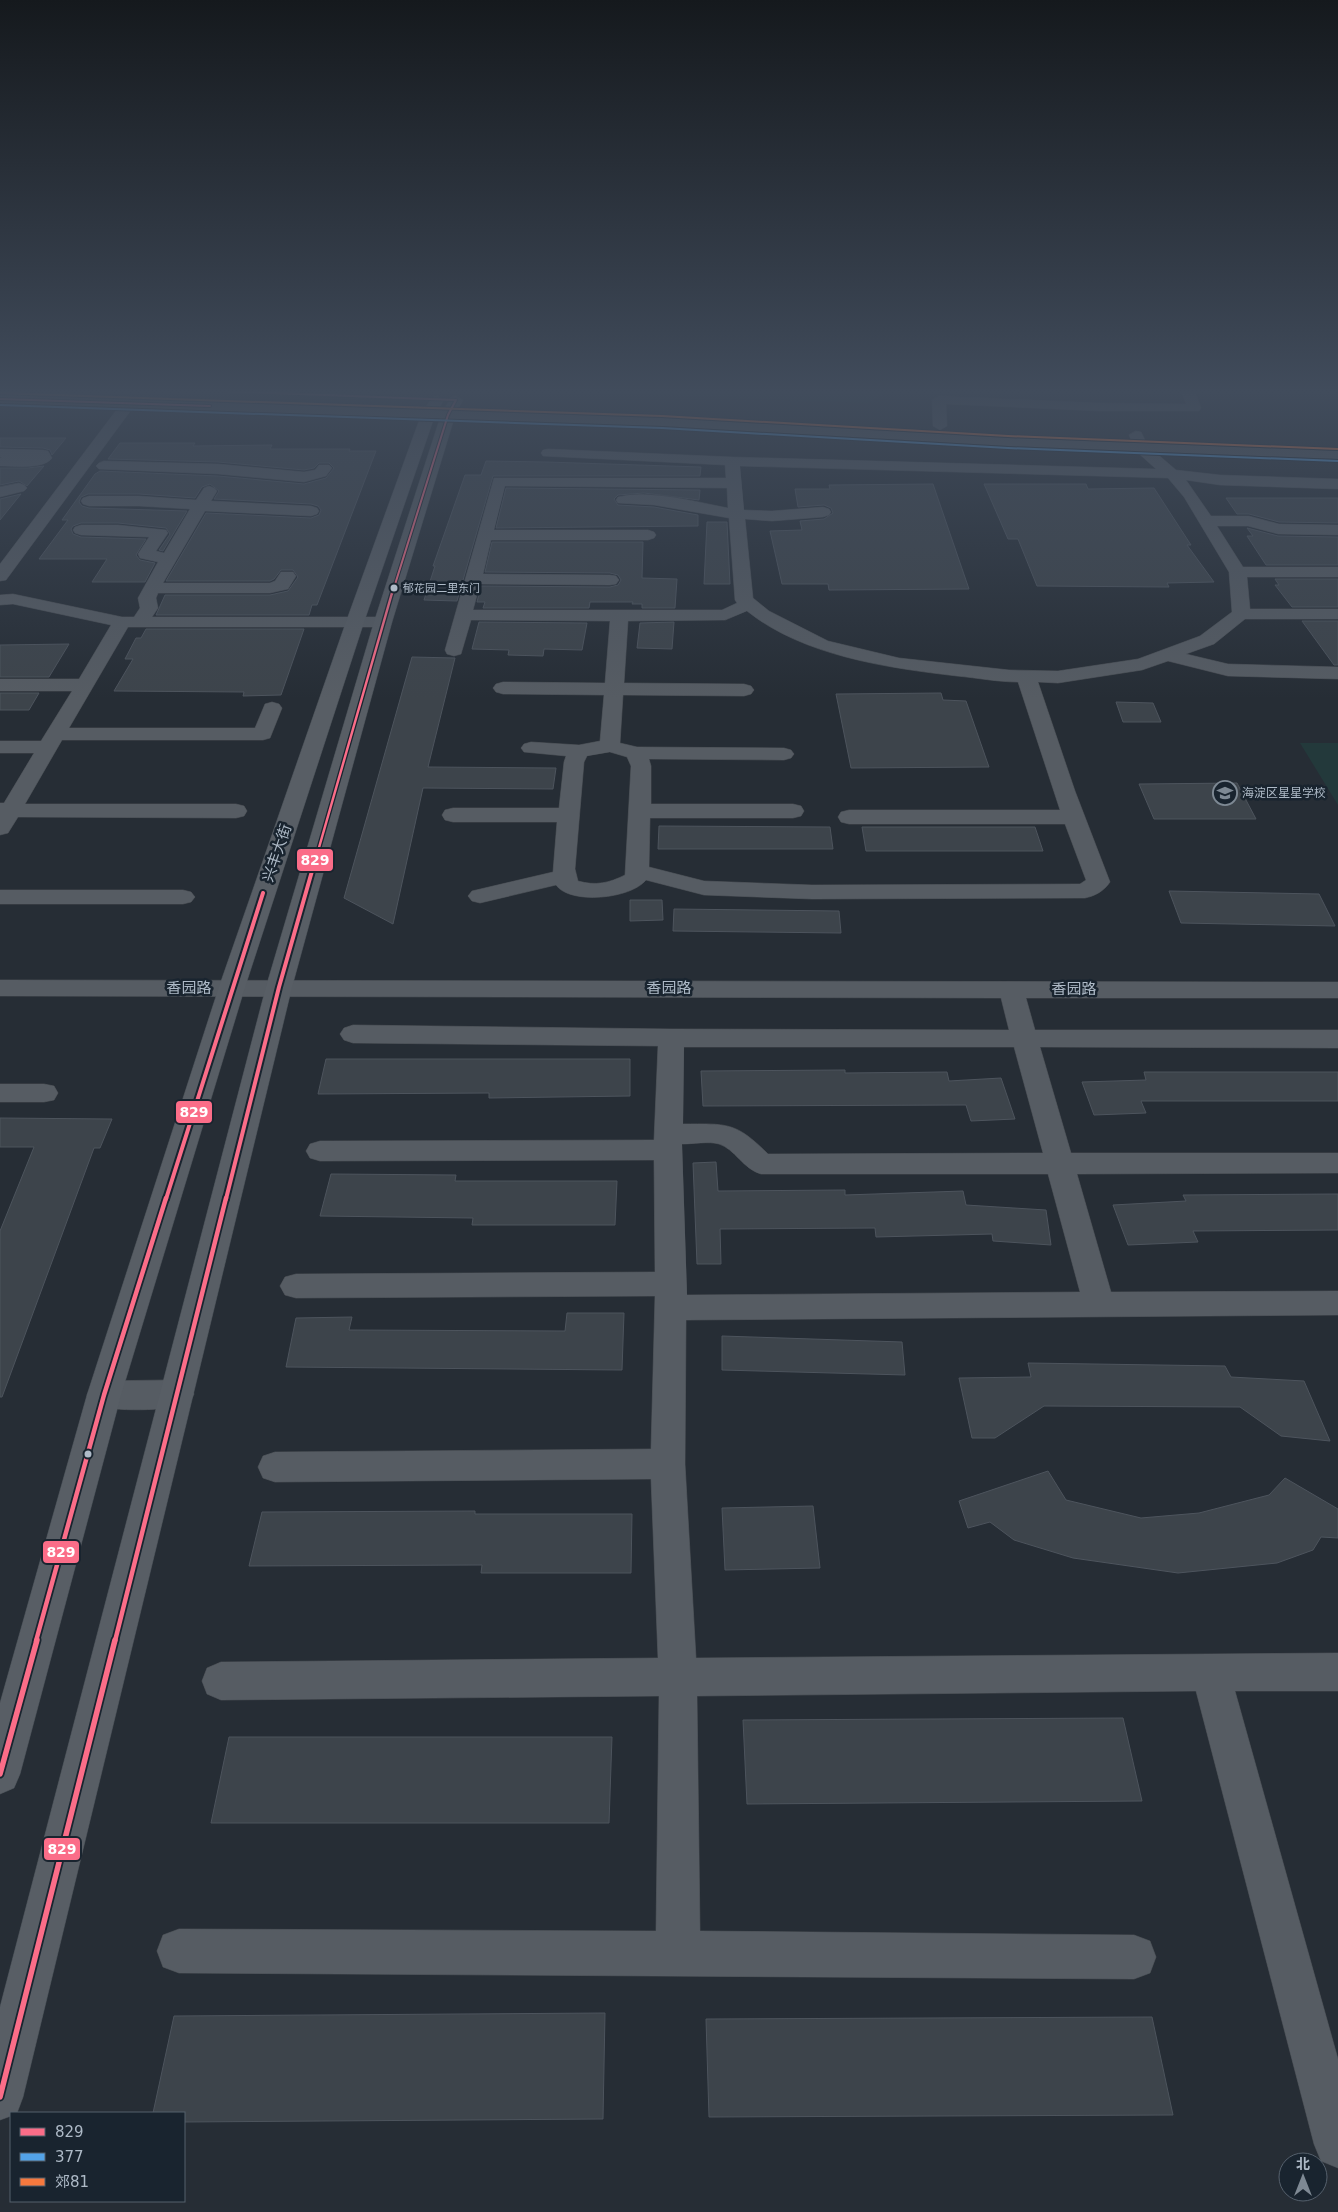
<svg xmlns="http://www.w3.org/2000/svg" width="1338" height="2212" font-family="'DejaVu Sans','Noto Sans SC',sans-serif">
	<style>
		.green { fill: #23393b }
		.building { fill: #3d444b; stroke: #4d545d }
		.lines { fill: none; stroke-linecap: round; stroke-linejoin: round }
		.minor-casing { stroke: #44494f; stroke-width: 1 }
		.major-casing { stroke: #434a51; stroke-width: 1 }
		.minor { fill: #565c63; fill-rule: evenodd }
		.major { fill: #585e65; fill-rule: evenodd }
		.bus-1-far4-casing { stroke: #19242f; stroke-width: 4 }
		.bus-1-far3-casing { stroke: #19242f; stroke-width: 5 }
		.bus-1-far2-casing { stroke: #19242f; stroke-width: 8 }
		.bus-1-far1-casing { stroke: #19242f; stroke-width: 8 }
		.bus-1-casing { stroke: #19242f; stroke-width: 9 }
		.bus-2-casing { stroke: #19242f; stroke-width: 4 }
		.bus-3-casing { stroke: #19242f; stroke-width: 4 }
		.bus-1-far4 { stroke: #fb6d88; stroke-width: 2 }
		.bus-1-far3 { stroke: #fb6d88; stroke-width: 2.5 }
		.bus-1-far2 { stroke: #fb6d88; stroke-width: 4 }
		.bus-1-far1 { stroke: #fb6d88; stroke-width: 4.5 }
		.bus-1 { stroke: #fb6d88; stroke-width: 5.5 }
		.bus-2 { stroke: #53a3e8; stroke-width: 2 }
		.bus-3 { stroke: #f6793e; stroke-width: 2 }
		.bus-dot { fill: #aebac7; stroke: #19242f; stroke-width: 2 }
		.labels { text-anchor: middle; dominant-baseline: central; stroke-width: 5; stroke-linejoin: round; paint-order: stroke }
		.far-bus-label { font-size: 11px; fill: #aebac7; stroke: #19242f; text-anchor: start }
		.far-poi-label { font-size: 12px; fill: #aebac7; stroke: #19242f; text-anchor: start }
		.street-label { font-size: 15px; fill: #aebac7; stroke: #19242f }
		.line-badge { stroke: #19242f; stroke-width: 2 }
		.badge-label { font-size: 14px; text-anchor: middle; font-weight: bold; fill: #fff }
	</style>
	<rect width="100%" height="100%" fill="#262d35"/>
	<g class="green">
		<polygon points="498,389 895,389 868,403"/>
		<polygon points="1300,743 1338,743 1338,805"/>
	</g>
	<g class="building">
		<polygon points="0,438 66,438 52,455 50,450 43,448 0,447"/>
		<polygon points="120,443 195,443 193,446 272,445 270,449 350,449 349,451 376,451 317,605 312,605 309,615 156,615 165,595 270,595 288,591 298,577 293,570 281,570 274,579 270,581 166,581 206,513 311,518 319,515 321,510 318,506 311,504 214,499 219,491 210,484 202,487 195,498 139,494 88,494 81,497 79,502 82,506 89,508 187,511 163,551 159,550 170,534 166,528 118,523 81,523 73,526 71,529 73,534 81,537 146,539 136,555 140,560 155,563 145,582 92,582 107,559 39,559 68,520 62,520 95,474 100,471 218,476 304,484 326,478 334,468 329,463 319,463 314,468 304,470 218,462 108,459"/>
		<polygon points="486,461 546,462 701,467 700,476 493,476 457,601 424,600 435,566 433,566 465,475 481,475"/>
		<polygon points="44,466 27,486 19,481 0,485 0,468 28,468"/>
		<polygon points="933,484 969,589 829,590 828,584 782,584 770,531 802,530 800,521 824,519 833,513 831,508 824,505 798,507 795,489 830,489 829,485"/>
		<polygon points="984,484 1086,484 1088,489 1154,488 1191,545 1187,545 1214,582 1167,583 1169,587 1037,586 1018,539 1008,539"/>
		<polygon points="506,488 700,490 699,500 644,493 618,495 614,499 618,505 654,507 698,515 698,526 496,528"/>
		<polygon points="21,494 0,520 0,499"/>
		<polygon points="1226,498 1338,498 1338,523 1279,522 1249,514 1237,514"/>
		<polygon points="707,522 727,522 730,584 704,584"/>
		<polygon points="1247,528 1278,536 1338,537 1338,565 1266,565 1247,536 1253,536"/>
		<polygon points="492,542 643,542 642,578 677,579 675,608 642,608 642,604 632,604 633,602 590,602 589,608 483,608 485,602 477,602 481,586 610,587 618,585 621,580 618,575 610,573 485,572"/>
		<polygon points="1275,579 1338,579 1338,607 1292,607 1275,585 1279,585"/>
		<polygon points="1302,621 1338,621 1338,665 1334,665"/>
		<polygon points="479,622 587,623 582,650 544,649 543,656 508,655 509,650 472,649"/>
		<polygon points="674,622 672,649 637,648 640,623"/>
		<polygon points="146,629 304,629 281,695 243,696 244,692 114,691 133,659 125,659 136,638 141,638"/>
		<polygon points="69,644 49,677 0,677 0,645"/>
		<polygon points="412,657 455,658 428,767 556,768 553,789 423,788 393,924 344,898"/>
		<polygon points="0,693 39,693 29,710 0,710"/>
		<polygon points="941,693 943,700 966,701 989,767 851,768 836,694"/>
		<polygon points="1116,702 1153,703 1161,722 1123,722"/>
		<polygon points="1237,783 1256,819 1154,819 1139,784"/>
		<polygon points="659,826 830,827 833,849 658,849"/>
		<polygon points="862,827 1035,827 1043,851 866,851"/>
		<polygon points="1169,891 1319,894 1335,926 1181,923"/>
		<polygon points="630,900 662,900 663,920 630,921"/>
		<polygon points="674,909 839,911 841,933 673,931"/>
		<polygon points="326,1059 630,1059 630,1096 489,1098 489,1093 318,1094"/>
		<polygon points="845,1070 845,1073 947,1072 949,1081 1001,1078 1015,1119 971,1121 966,1105 703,1106 701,1071"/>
		<polygon points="1144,1072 1338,1072 1338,1101 1141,1101 1146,1113 1094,1115 1082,1082 1146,1080"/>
		<polygon points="0,1118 112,1119 100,1148 94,1148 2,1397 0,1397 0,1231 34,1147 0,1147"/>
		<polygon points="716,1162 718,1191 845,1190 845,1195 963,1191 966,1205 1046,1210 1051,1245 993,1241 992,1234 876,1237 875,1228 720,1229 721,1264 697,1264 693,1163"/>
		<polygon points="331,1174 456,1175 455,1181 617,1181 615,1225 472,1225 473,1218 320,1216"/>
		<polygon points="1338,1194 1338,1230 1193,1231 1198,1242 1128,1245 1113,1205 1186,1201 1183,1195"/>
		<polygon points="567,1313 624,1313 622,1370 286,1367 296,1318 352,1317 349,1330 565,1331"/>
		<polygon points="722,1336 902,1342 905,1375 722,1370"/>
		<polygon points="1028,1363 1225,1366 1231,1377 1304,1381 1330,1441 1281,1436 1240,1407 1044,1406 995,1438 972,1438 959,1378 1031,1377"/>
		<polygon points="1048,1471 1066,1500 1141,1518 1199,1513 1269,1495 1285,1478 1338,1509 1338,1538 1321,1537 1313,1550 1277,1563 1178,1573 1073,1558 1014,1540 990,1522 968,1528 959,1501"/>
		<polygon points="813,1506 820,1568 725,1570 722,1508"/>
		<polygon points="475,1511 475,1514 632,1514 631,1573 481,1573 482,1565 249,1566 262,1512"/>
		<polygon points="1123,1718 1142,1801 747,1804 743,1720"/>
		<polygon points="229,1737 612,1737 609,1823 211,1823"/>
		<polygon points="605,2013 603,2119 184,2122 184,2113 153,2113 174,2016"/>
		<polygon points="1152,2017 1173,2115 709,2117 706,2019"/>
	</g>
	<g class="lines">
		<defs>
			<g id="minor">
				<polygon points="1180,389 1194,389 1201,408 1199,411 1099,411 946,404 947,426 940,430 933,426 932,400 939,396 1099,403 1186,404"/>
				<polygon points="129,399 136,403 134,406 6,580 0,581 0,564 124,400"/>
				<path d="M1136,431L1141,432L1148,446L1176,470L1220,475L1338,479V489L1220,485L1186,480L1211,516H1249L1279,524L1338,525V535L1278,534L1248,526H1217L1243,567H1338V577H1247L1250,609H1338V619H1245L1214,644L1186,654L1228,664L1338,667V679L1228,676L1168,661L1142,670L1058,683L1038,682L1075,791L1110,882C1104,891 1095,896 1085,898L812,899L704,895L646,880C631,899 570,905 556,885L480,903L472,901L468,896L472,891L553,872L557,822H453L445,820L442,815L445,810L453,808H559L564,762L566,756L524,752L521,748L524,744L531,742L579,745L600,741L604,695L503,694L496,692L493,688L496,684L503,682L605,683L610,621L471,620L461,654L454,656L447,654L445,650L494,478H726L725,465L543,456L541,453L543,450L548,449L732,457L1156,469L1136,451L1129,435ZM740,466L1168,478L1184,497L1229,572L1232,612L1200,636L1138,659L1058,671L1009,670L899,658L828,641L769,611L753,598L745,519L772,521L823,517L829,515L831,512L829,509L823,507L772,511L744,510ZM505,486L727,488L728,508C696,502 650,489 618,497L616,500L618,503L654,505L729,518L735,600L737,603L722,610H473L480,584L610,585L616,584L619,580L616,576L610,575L483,574L491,540H648L654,538L656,535L654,532L648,530H494ZM747,611C803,656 888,668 957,676C978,678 998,682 1018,682L1060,810H849L841,812L838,817L841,822L849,824H1065L1086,880L1080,884L812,885L704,881L649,867L650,818H793L801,816L804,811L801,806L793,804H651V766L649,759L784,760L791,758L794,754L791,750L784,748L637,747L620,743L623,695L744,696L751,694L754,690L751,686L744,684L624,683L628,621L725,620ZM610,752L627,757L631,766L625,875C609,883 596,886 578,881L575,869L584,762L587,756Z"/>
				<path d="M0,449L43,450L48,451L52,458C43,470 14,466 0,466V458L2,457H0Z"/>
				<polygon points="104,461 218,464 304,472 315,470 319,465 329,465 332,468 326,476 304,482 218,474 99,469 96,466 99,463"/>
				<polygon points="19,483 24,485 27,488 24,491 0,497 0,487"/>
				<polygon points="209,486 214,488 217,491 211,501 311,506 317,508 319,511 317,514 311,516 205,511 163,583 270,583 275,581 281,572 293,572 296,576 288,589 270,593 158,593 156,598 158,608 152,617 383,617 389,618 392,622 389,626 383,627 128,627 69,728 255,728 265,704 272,702 279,704 282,708 270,738 263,740 62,740 25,804 236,804 244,806 247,811 244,816 236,818 18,817 8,833 0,835 0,803 4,803 34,753 0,753 0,741 41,741 72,691 0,691 0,679 79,679 111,625 13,604 0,605 0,595 13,594 122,617 134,617 140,608 138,598 158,562 140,558 138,554 149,537 81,535 75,533 73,530 75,527 81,525 118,525 166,530 168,533 156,551 164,553 190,509 139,506 89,506 83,504 81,501 83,498 89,496 139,496 196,500 204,488"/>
				<polygon points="0,890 183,890 191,892 195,897 191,902 183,904 0,904"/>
				<path d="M0,980L1338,982V998H1026L1035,1030H1338V1048L1040,1047L1071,1153H1338V1173L1077,1174L1111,1292L1338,1291V1315L686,1320L685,1464L696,1658L1338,1653V1691H1235L1338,2059V2168L1321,2161L1314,2144L1196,1691L697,1696L700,1931L1134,1935L1150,1941L1156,1957L1150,1973L1134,1979L179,1973L163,1967L157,1951L163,1935L179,1929L656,1931L659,1696L221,1700L207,1694L202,1681L207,1668L221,1662L658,1658L651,1479L275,1482L263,1478L258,1467L263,1456L275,1452L651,1449L655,1296L296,1298L285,1295L280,1286L285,1277L296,1274L655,1272L654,1160L320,1161L310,1158L306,1151L310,1144L320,1141L654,1140L658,1046L353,1043L344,1040L340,1034L344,1028L353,1025L671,1029L1009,1030L1001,998L0,996ZM684,1047H1014L1043,1153L768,1154C735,1121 727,1124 683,1124ZM682,1144C693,1144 709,1141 719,1144C735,1149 743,1169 761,1174H1048L1080,1292L687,1295Z"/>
				<polygon points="0,1084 44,1084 54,1086 58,1093 54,1100 44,1102 0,1102"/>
				<path d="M177,1380L189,1384L194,1394L189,1404C168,1411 113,1412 92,1405L87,1395L92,1385L104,1381Z"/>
			</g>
			<polygon id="major" points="0,395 424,410 432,397 437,396 444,400 438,410 444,410 451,397 456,396 463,400 457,411 662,418 1008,438 1338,451 1338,459 1008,446 662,426 454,419 392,622 292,987 23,2097 17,2113 11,2113 11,2116 0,2120 0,2007 266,987 374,622 440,418 434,418 364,622 245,987 121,1395 20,1774 14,1788 0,1794 0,1703 87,1395 219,987 346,622 420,418 0,403"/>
		</defs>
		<use href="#minor" class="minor-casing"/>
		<use href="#major" class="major-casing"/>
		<use href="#minor" class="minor"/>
		<use href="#major" class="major"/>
		<defs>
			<g id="bus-1-far4">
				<polyline points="172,389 456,400 448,415 392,594"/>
				<polyline points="0,399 210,406"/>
			</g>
			<polyline id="bus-1-far3" points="316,858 392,593"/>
			<g id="bus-1-far2">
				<polyline points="166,1199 263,893"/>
				<polyline points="226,1199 279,987 316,857"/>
			</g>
			<g id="bus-1-far1">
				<polyline points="36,1641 104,1395 166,1198"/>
				<polyline points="115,1641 226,1198"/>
			</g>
			<g id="bus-1">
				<polyline points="0,1774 37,1640"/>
				<polyline points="0,2097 115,1640"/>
			</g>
			<polyline id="bus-2" points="0,405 662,428 1008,448 1338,461"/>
			<polyline id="bus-3" points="0,393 662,416 1008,436 1338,449"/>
		</defs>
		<use href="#bus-1-far4" class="bus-1-far4-casing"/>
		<use href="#bus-1-far3" class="bus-1-far3-casing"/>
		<use href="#bus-1-far2" class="bus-1-far2-casing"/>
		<use href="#bus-1-far1" class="bus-1-far1-casing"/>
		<use href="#bus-1" class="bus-1-casing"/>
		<use href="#bus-2" class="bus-2-casing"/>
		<use href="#bus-3" class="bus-3-casing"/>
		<use href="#bus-1-far4" class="bus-1-far4"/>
		<use href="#bus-1-far3" class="bus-1-far3"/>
		<use href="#bus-1-far2" class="bus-1-far2"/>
		<use href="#bus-1-far1" class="bus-1-far1"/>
		<use href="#bus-1" class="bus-1"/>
		<use href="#bus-2" class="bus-2"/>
		<use href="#bus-3" class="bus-3"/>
	</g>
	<linearGradient id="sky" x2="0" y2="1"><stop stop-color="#15191d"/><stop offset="0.56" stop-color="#414c5c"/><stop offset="1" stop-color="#414c5c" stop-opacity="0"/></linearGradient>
	<rect width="1338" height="699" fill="url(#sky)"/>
	<defs>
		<symbol id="school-ring" viewBox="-11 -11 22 22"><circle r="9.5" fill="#19242f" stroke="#7e8994" stroke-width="1.5"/><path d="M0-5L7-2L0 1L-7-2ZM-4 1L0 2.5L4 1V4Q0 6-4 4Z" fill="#7e8994"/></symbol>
	</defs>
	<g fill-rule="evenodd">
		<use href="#school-ring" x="1211" y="779" width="28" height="28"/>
	</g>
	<g class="bus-dot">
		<circle cx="394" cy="588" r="4.5"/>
		<circle cx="88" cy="1454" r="4.5"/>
	</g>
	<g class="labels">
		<g class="far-bus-label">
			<text x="403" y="588">郁花园二里东门</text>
		</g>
		<g class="far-poi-label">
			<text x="1242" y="793">海淀区星星学校</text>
		</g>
		<g class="street-label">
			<text transform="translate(277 853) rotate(-71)">兴丰大街</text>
			<text x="189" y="988">香园路</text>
			<text x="669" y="988">香园路</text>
			<text x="1074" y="989">香园路</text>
		</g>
	</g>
	<g class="line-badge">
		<rect x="296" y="848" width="38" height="24" rx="5" fill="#fb6d88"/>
		<rect x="175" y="1100" width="38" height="24" rx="5" fill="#fb6d88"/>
		<rect x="42" y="1540" width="38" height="24" rx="5" fill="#fb6d88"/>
		<rect x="43" y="1837" width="38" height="24" rx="5" fill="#fb6d88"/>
	</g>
	<g class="badge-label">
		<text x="315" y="865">829</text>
		<text x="194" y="1117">829</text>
		<text x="61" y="1557">829</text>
		<text x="62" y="1854">829</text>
	</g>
	<rect x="10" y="2112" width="175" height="90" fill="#19242f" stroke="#55606c"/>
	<rect x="20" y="2128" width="25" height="8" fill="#fb6d88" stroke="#55606c"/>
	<text x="55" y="2137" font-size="15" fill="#aebac7">829</text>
	<rect x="20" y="2153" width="25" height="8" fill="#53a3e8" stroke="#55606c"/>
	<text x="55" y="2162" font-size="15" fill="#aebac7">377</text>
	<rect x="20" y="2178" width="25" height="8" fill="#f6793e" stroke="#55606c"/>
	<text x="55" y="2187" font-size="15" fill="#aebac7">郊81</text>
	<g transform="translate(1303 2177)"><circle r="24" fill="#19242f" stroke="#55606c"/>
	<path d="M0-4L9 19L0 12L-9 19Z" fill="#7e8994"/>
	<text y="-8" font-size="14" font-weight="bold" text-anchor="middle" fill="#aebac7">北</text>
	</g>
</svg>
